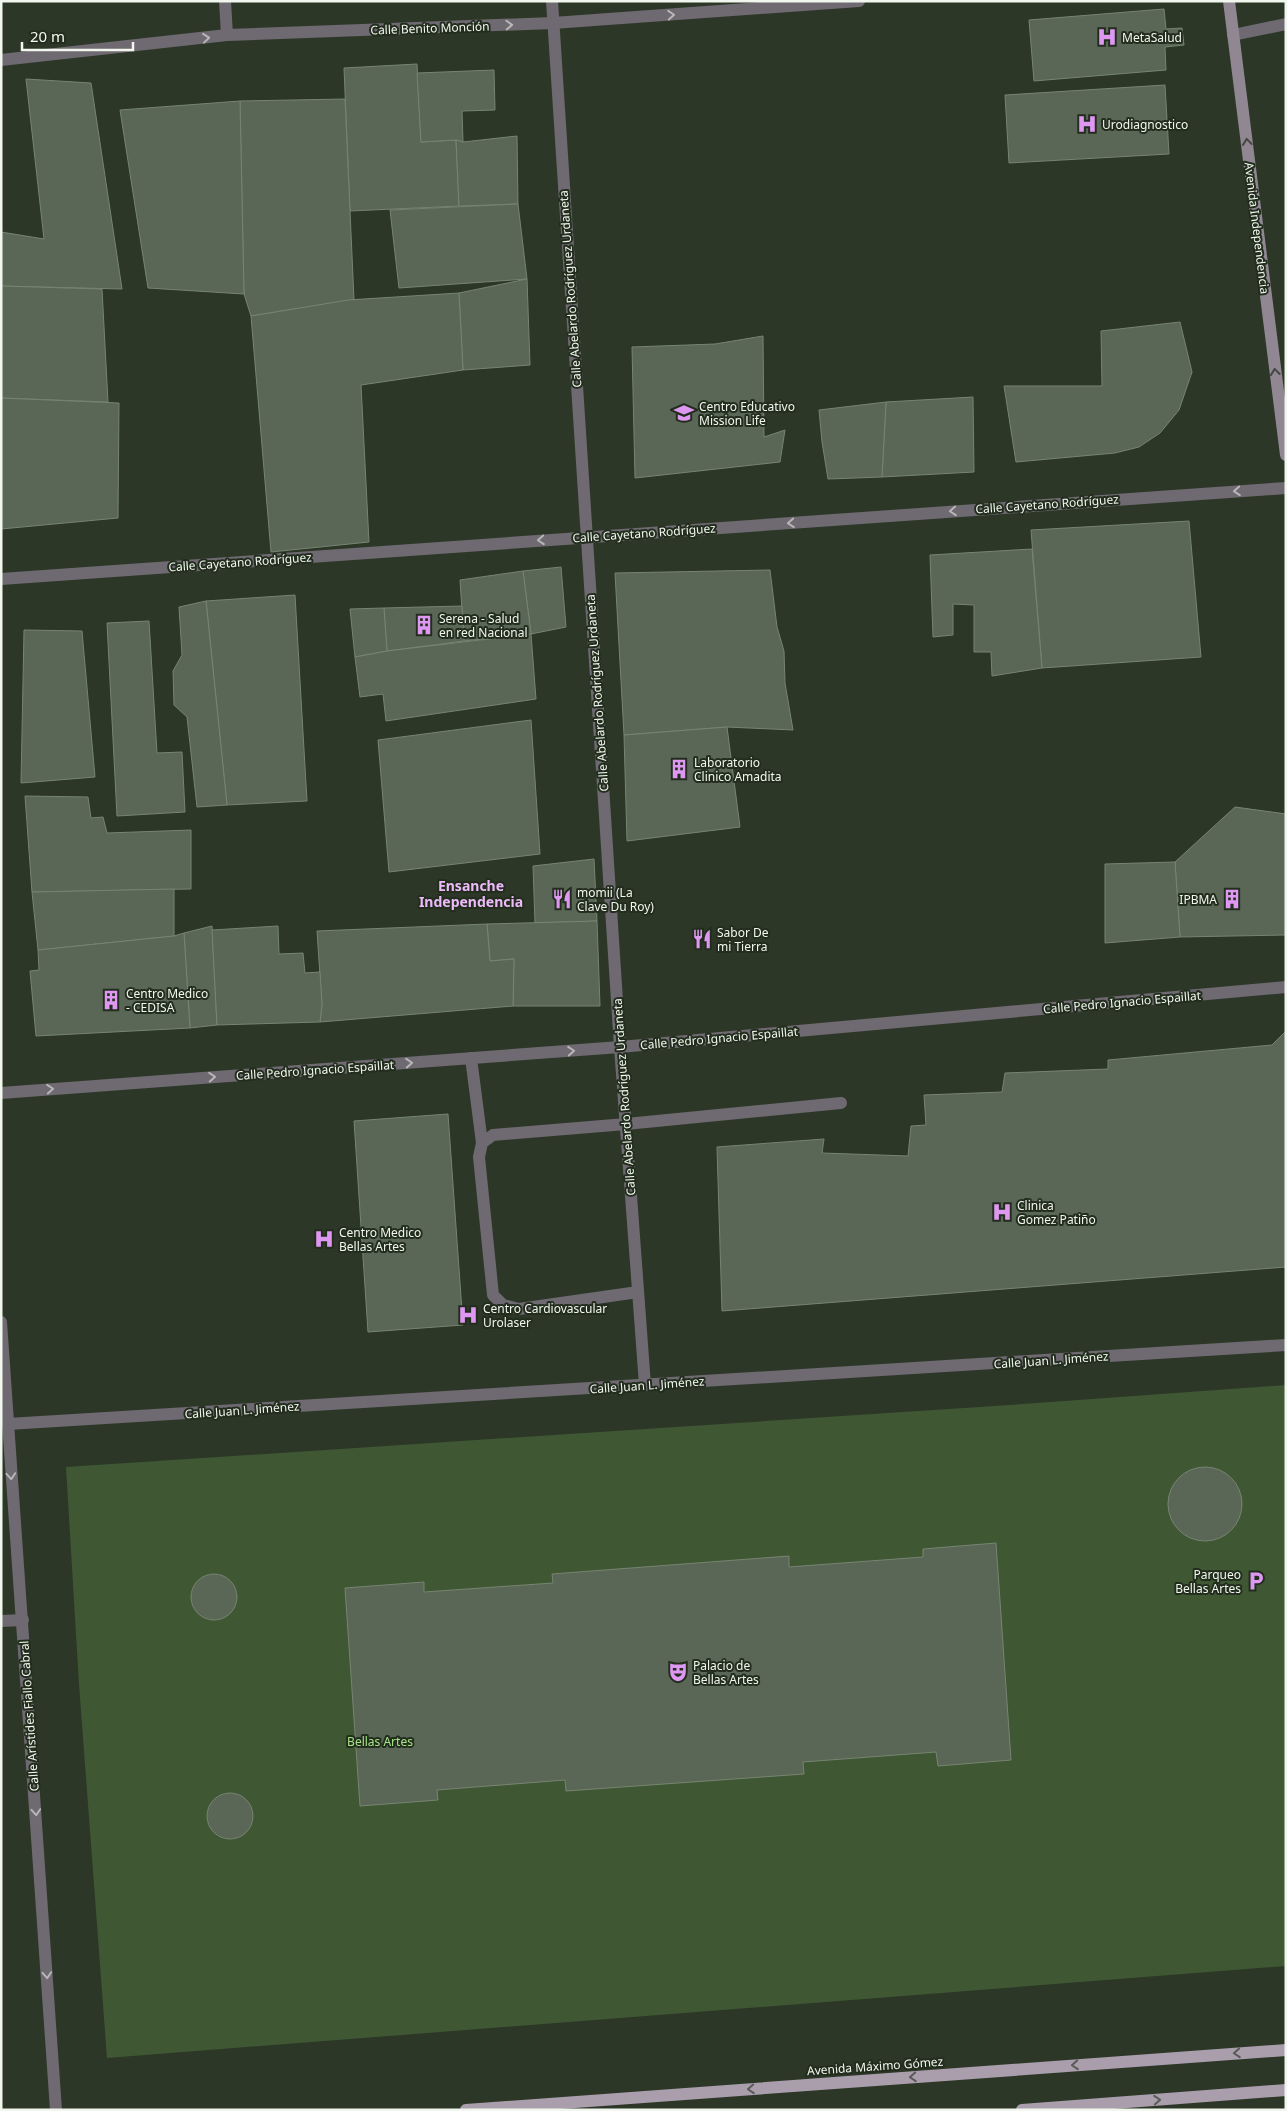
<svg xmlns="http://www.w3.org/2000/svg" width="1287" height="2111" font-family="'Noto Sans',sans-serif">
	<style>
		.green { fill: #3f5833 }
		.building { fill: #5b6756; stroke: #788472 }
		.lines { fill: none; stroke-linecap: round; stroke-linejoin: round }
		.lane { stroke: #6f6971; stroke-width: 12 }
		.street { stroke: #6f6971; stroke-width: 12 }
		.secondary { stroke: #908793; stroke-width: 12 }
		.primary { stroke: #aa9ead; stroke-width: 12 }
		.oneway { stroke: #b6b7b6 }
		.oneway2 { stroke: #434841 }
		.oneway3 { stroke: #585a57 }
		.labels { text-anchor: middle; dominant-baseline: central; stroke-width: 4; stroke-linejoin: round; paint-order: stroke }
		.street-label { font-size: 12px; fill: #f1f7ee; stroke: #222d1e }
		.poi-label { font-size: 12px; fill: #f1f7ee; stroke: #222d1e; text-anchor: start }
		.park-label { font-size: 12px; fill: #a6e488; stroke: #222d1e }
		.neighbourhood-label { font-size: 14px; font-weight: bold; fill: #ecbaf9; stroke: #222d1e }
	</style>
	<rect width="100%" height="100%" fill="#2c3727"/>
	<polygon class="green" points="1286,1385 1286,1966 107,2058 79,1684 66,1467 1010,1405"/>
	<g class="building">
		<polygon points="1164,9 1166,29 1182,28 1184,45 1165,47 1166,70 1034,81 1029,20"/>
		<polygon points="417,64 421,142 456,140 459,206 350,211 344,68"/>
		<polygon points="494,70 495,110 462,111 463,142 456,140 421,142 417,73"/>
		<polygon points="26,79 91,83 122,289 1,286 1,232 44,239"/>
		<polygon points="1165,85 1169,154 1009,163 1005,95"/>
		<polygon points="345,99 354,300 251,316 244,294 240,101"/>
		<polygon points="240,101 244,294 148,288 120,110"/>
		<polygon points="517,136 518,204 459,206 456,140 463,142"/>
		<polygon points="518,204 527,279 399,288 390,210"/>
		<polygon points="527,279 530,365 463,370 459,293"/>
		<polygon points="1,286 102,289 108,402 1,398"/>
		<polygon points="459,293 463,370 361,385 369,542 271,552 251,316 348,300"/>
		<polygon points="1180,322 1192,372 1179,410 1160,433 1139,447 1115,453 1016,462 1004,386 1102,386 1101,331"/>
		<polygon points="763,336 764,437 785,430 780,462 635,478 632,347 715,344"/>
		<polygon points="973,397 974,472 882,477 886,402"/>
		<polygon points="1,398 119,403 118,518 1,529"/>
		<polygon points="886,402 882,477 828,479 822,442 819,410"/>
		<polygon points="1189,521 1201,657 1042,668 1031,530"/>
		<polygon points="1032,549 1042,668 992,676 991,652 974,652 974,605 953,604 953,635 933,637 930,555"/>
		<polygon points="561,567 566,627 531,634 523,571"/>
		<polygon points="770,570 777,627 784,651 785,683 793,730 727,727 624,735 615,573"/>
		<polygon points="523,571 531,634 464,641 460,580"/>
		<polygon points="295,595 307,801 227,805 206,601"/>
		<polygon points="206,601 227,805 197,807 187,717 174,705 173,671 182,655 179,607"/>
		<polygon points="462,606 464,641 387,651 384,608"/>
		<polygon points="384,608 387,651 355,657 350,609"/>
		<polygon points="149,621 157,753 182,752 185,812 117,816 107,623"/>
		<polygon points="24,630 82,631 95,777 21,783"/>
		<polygon points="531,634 536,699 386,721 383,694 360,697 355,657 387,651"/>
		<polygon points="531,720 540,854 389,872 378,740"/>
		<polygon points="727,727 740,827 627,841 624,735"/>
		<polygon points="25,796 88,797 91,818 103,817 107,833 191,830 191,889 32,892"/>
		<polygon points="1235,807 1286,814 1286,935 1180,937 1175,862"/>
		<polygon points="594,859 597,921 535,923 533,866"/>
		<polygon points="1175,862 1180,937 1105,943 1105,864"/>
		<polygon points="174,889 174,936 38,950 32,892"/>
		<polygon points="597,921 600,1006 513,1006 514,959 490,961 487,924"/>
		<polygon points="487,924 490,961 514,959 513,1006 320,1022 322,1005 317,931"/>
		<polygon points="212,926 217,1025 190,1028 184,933"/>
		<polygon points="278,926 279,954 303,953 305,973 320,972 322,1005 320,1022 217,1025 212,930"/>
		<polygon points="184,933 190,1028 36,1036 30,971 39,970 38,950 174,936"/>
		<polygon points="1286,1031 1286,1267 722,1311 717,1147 824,1139 822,1153 908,1156 911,1126 926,1125 924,1095 1002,1092 1005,1073 1108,1069 1108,1060 1272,1045"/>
		<polygon points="448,1114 463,1325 368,1332 354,1121"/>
		<circle cx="1205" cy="1504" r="37"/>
		<polygon points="996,1543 1011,1760 938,1766 936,1752 803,1762 804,1774 566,1791 565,1780 437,1790 438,1800 360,1806 345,1588 424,1582 424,1592 553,1583 552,1574 789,1556 789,1567 923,1557 923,1549"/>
		<circle cx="214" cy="1597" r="23"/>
		<circle cx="230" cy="1816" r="23"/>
	</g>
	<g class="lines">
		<g class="lane">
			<polyline points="225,1 227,35"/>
			<polyline points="1233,35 1286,24"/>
			<polyline points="471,1058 482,1143"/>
			<polyline points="638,1292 519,1309 503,1305 493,1295 479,1157 482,1143 493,1135 626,1124 841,1103"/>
		</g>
		<g class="street">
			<polyline points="552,1 620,1047 645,1385"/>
			<polyline points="1,60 227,35 553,23 859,1"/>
			<polyline points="1,579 1286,488"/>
			<polyline points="1,1093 620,1047 1286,987"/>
			<polyline points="1,1322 56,2110"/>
			<polyline points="8,1424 1286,1345"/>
			<polyline points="1,1621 23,1620"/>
		</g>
		<polyline class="secondary" points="1229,1 1286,455"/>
		<g class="primary">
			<polyline points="466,2110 1286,2050"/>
			<polyline points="1022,2110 1286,2090"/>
		</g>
	</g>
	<defs><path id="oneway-chevron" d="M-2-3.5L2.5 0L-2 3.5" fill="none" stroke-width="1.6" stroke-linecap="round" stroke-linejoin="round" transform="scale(1.25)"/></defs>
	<g class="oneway">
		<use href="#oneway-chevron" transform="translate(671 15) rotate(-4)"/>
		<use href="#oneway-chevron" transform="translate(509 25) rotate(-2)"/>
		<use href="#oneway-chevron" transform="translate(206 38) rotate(-6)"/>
		<use href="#oneway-chevron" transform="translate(1237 491) rotate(176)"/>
		<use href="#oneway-chevron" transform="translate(953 511) rotate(176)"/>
		<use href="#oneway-chevron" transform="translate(791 523) rotate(176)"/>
		<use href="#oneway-chevron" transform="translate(541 540) rotate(176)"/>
		<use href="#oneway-chevron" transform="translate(571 1051) rotate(-4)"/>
		<use href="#oneway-chevron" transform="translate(409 1063) rotate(-4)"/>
		<use href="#oneway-chevron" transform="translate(212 1077) rotate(-4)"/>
		<use href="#oneway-chevron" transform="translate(50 1089) rotate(-4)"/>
		<use href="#oneway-chevron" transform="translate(11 1476) rotate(86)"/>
		<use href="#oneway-chevron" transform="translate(36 1812) rotate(86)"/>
		<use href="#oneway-chevron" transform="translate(47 1975) rotate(86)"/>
	</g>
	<g class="oneway2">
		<use href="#oneway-chevron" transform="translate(1247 142) rotate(-97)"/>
		<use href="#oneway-chevron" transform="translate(1275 372) rotate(-97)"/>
	</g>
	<g class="oneway3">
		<use href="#oneway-chevron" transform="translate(1237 2053) rotate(176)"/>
		<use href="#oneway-chevron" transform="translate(1075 2065) rotate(176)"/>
		<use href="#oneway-chevron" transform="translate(913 2077) rotate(176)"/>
		<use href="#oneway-chevron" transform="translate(751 2089) rotate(176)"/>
		<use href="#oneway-chevron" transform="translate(1157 2100) rotate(-4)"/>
	</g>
	<defs>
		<symbol id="hospital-bare" viewBox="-9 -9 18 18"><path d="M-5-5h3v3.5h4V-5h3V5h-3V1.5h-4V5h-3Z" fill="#de98f2" stroke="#222d1e" stroke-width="2.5" paint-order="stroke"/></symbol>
		<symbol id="school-bare" viewBox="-9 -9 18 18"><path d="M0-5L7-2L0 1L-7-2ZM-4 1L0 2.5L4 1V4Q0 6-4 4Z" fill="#de98f2" stroke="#222d1e" stroke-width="2.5" paint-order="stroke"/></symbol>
		<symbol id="building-bare" viewBox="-9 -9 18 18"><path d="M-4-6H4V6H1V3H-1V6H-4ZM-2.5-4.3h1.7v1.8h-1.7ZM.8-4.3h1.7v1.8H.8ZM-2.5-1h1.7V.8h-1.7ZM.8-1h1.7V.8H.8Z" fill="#de98f2" stroke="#222d1e" stroke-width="2.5" paint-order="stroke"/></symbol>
		<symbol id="restaurant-bare" viewBox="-9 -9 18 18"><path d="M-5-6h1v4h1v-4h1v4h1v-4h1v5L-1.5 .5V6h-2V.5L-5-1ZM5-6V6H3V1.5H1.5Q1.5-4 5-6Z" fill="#de98f2" stroke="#222d1e" stroke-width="2.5" paint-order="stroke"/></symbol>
		<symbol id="parking-bare" viewBox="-9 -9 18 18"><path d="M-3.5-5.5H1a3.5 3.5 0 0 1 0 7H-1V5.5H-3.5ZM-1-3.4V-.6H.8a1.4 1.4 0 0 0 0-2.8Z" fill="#de98f2" stroke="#222d1e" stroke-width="2.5" paint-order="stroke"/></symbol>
		<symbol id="theatre-bare" viewBox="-9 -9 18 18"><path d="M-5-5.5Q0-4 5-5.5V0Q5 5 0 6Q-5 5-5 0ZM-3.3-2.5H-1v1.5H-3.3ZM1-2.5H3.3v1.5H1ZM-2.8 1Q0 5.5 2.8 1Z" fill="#de98f2" stroke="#222d1e" stroke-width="2.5" paint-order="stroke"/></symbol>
	</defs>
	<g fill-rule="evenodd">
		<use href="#hospital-bare" x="1093" y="23" width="28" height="28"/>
		<use href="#hospital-bare" x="1073" y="110" width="28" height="28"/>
		<use href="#school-bare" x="670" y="399" width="28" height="28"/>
		<use href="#building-bare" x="410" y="611" width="28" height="28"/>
		<use href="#building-bare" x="665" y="755" width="28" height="28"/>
		<use href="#restaurant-bare" x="548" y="885" width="28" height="28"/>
		<use href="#building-bare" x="1218" y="885" width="28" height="28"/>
		<use href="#restaurant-bare" x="688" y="925" width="28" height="28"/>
		<use href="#building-bare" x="97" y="986" width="28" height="28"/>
		<use href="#hospital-bare" x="988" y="1198" width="28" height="28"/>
		<use href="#hospital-bare" x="310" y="1225" width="28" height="28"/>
		<use href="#hospital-bare" x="454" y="1301" width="28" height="28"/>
		<use href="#parking-bare" x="1242" y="1567" width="28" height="28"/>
		<use href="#theatre-bare" x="664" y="1658" width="28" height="28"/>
	</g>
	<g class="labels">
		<g class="street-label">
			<text transform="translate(430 28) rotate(-2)">Calle Benito Monción</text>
			<text transform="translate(1257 228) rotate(83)">Avenida Independencia</text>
			<text transform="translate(570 289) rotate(-94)">Calle Abelardo Rodríguez Urdaneta</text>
			<text transform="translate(1047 504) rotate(-4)">Calle Cayetano Rodríguez</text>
			<text transform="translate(644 533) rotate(-4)">Calle Cayetano Rodríguez</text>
			<text transform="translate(240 562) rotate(-4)">Calle Cayetano Rodríguez</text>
			<text transform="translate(597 693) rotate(-94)">Calle Abelardo Rodríguez Urdaneta</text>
			<text transform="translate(1122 1002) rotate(-5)">Calle Pedro Ignacio Espaillat</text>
			<text transform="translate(719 1038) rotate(-5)">Calle Pedro Ignacio Espaillat</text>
			<text transform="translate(315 1070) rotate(-4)">Calle Pedro Ignacio Espaillat</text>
			<text transform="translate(624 1097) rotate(-94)">Calle Abelardo Rodríguez Urdaneta</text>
			<text transform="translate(1051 1360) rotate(-4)">Calle Juan L. Jiménez</text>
			<text transform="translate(647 1385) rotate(-4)">Calle Juan L. Jiménez</text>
			<text transform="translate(242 1410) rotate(-4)">Calle Juan L. Jiménez</text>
			<text transform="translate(29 1716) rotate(-94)">Calle Arístides Fiallo Cabral</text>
			<text transform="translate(875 2066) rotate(-4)">Avenida Máximo Gómez</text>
		</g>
		<g class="poi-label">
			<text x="1122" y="37">MetaSalud</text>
			<text x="1102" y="124">Urodiagnostico</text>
			<text x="699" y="406">Centro Educativo<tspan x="699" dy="14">Mission Life</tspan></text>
			<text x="439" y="618">Serena - Salud<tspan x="439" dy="14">en red Nacional</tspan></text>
			<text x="694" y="762">Laboratorio<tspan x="694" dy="14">Clinico Amadita</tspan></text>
			<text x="577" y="892">momii (La<tspan x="577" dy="14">Clave Du Roy)</tspan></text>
			<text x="1217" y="899" text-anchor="end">IPBMA</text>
			<text x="717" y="932">Sabor De<tspan x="717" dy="14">mi Tierra</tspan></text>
			<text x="126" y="993">Centro Medico<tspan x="126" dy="14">- CEDISA</tspan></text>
			<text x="1017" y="1205">Clinica<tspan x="1017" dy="14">Gomez Patiño</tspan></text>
			<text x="339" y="1232">Centro Medico<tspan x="339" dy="14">Bellas Artes</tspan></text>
			<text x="483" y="1308">Centro Cardiovascular<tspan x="483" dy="14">Urolaser</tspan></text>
			<text x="1241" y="1574" text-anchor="end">Parqueo<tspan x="1241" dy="14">Bellas Artes</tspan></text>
			<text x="693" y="1665">Palacio de<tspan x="693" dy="14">Bellas Artes</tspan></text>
		</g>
		<g class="park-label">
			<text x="380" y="1741">Bellas Artes</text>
		</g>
		<g class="neighbourhood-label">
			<text x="471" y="885">Ensanche<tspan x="471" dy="16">Independencia</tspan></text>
		</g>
	</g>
	<rect width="1287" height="2111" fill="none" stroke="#f1f7ee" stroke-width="5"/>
	<path d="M22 42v8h111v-8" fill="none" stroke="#f1f7ee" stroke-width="2.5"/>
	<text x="30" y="42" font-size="15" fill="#f1f7ee" stroke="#222d1e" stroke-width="4" paint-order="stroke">20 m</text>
</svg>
